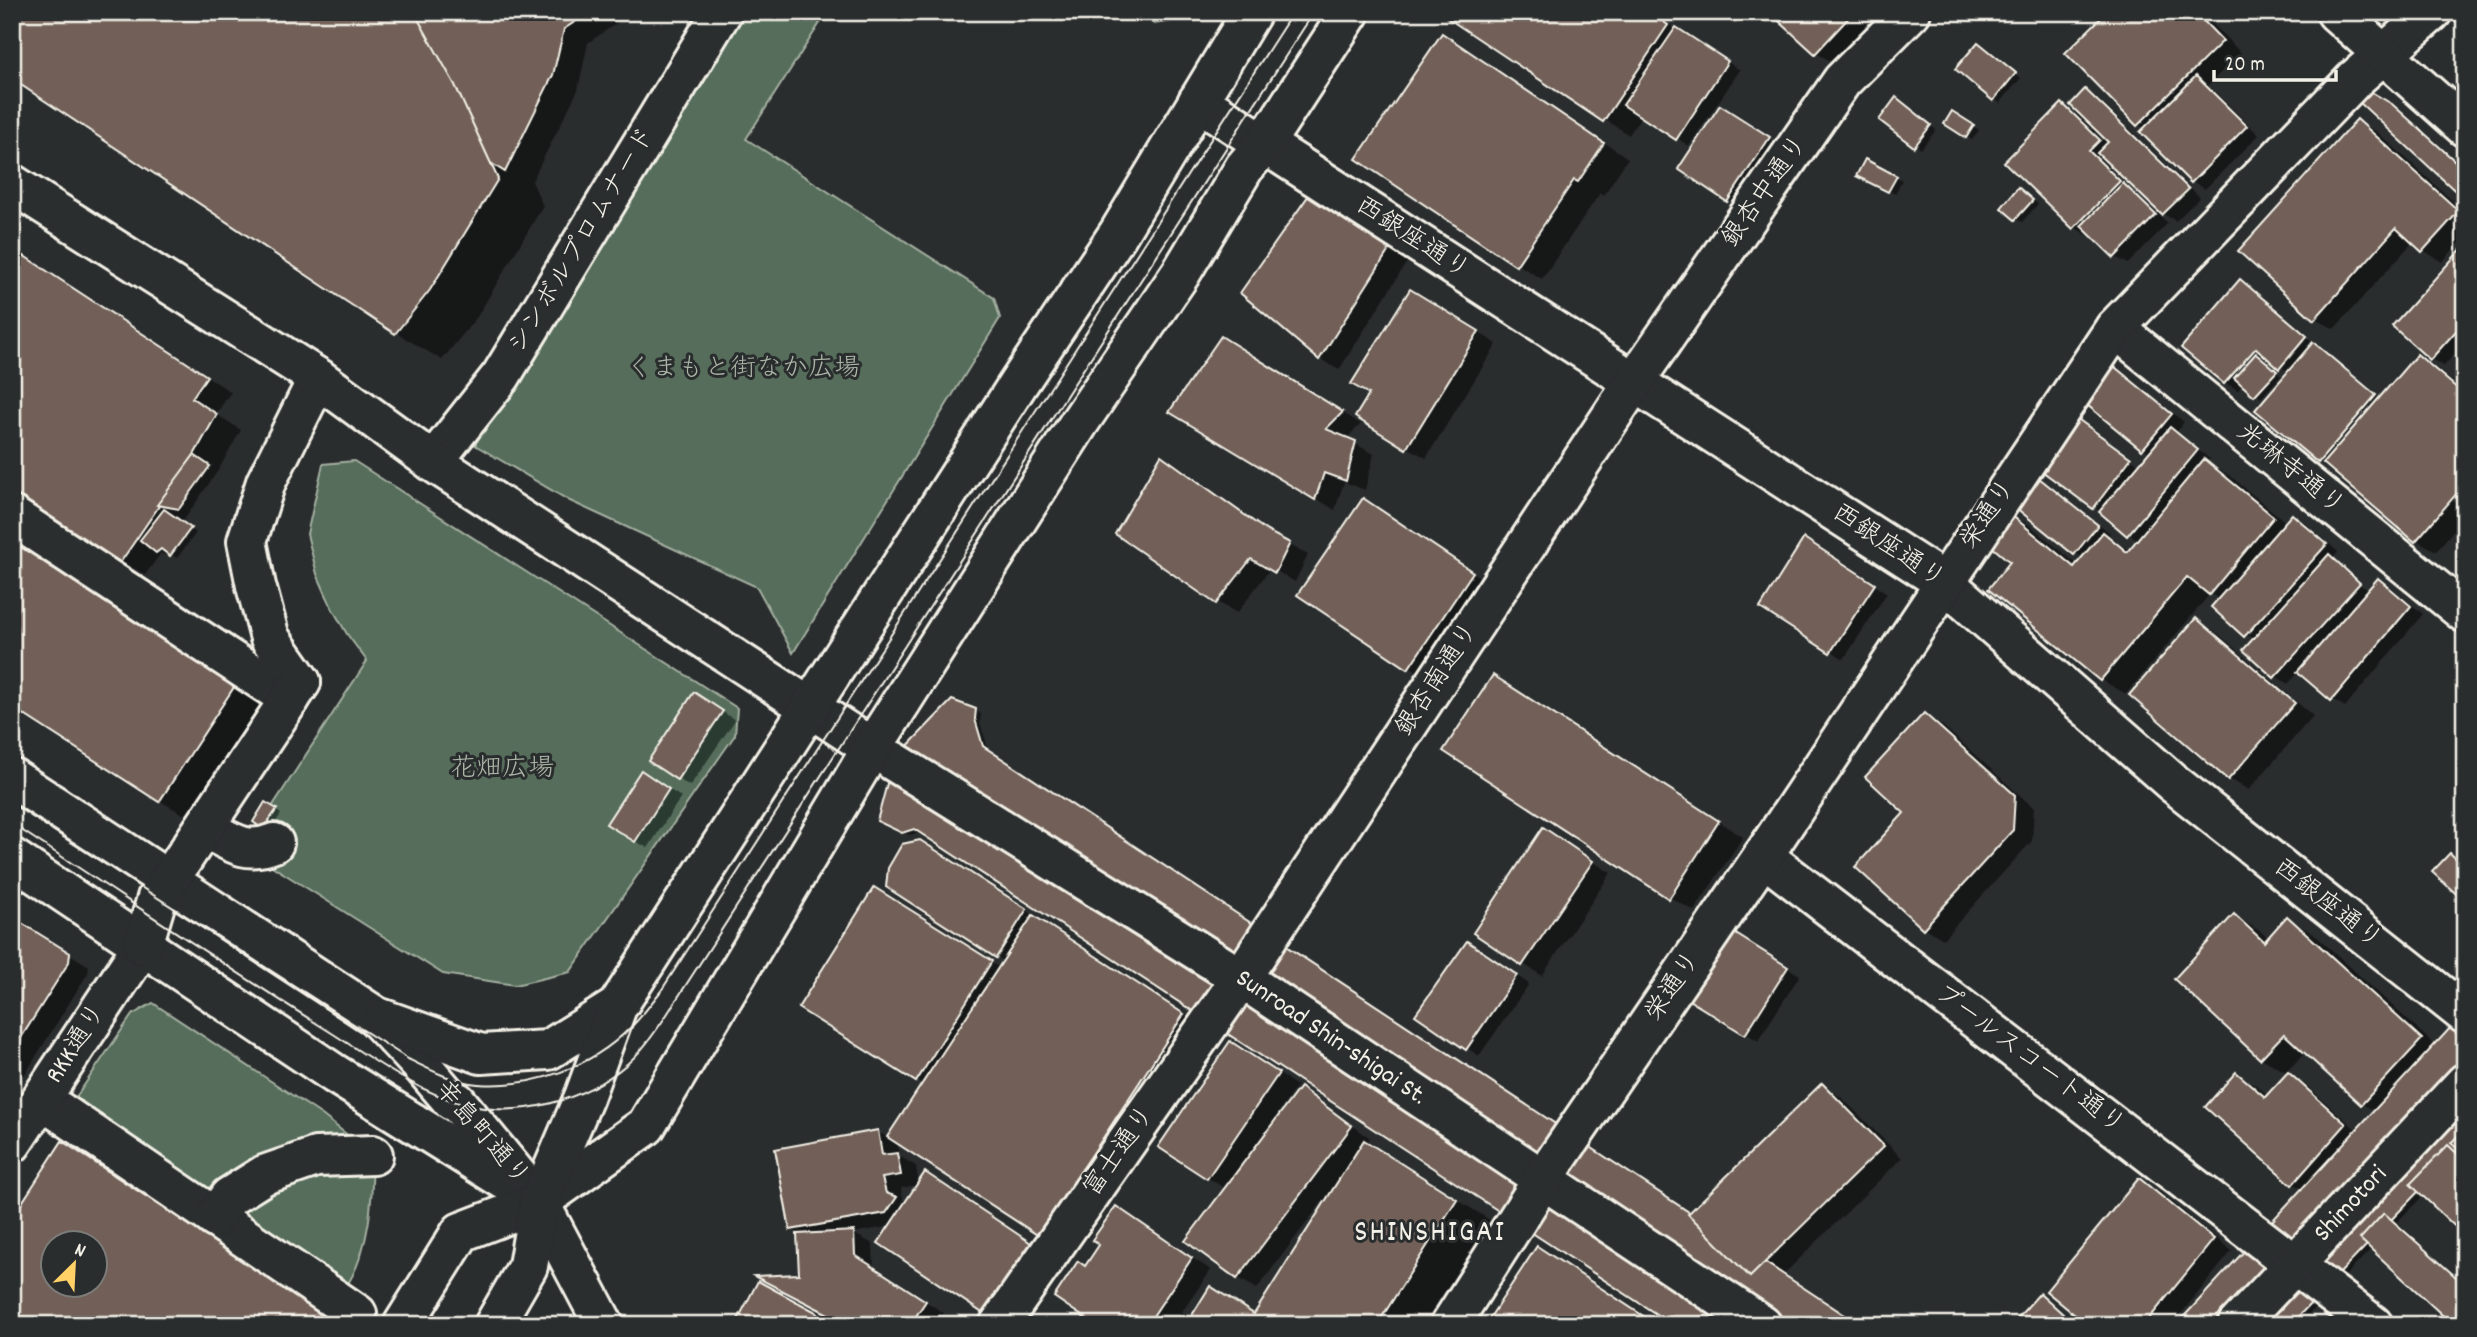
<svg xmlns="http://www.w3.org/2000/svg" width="2477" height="1337" font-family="Dekko,'Klee One',sans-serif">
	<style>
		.green { fill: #546d5a; stroke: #a4afa1; stroke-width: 2 }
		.shadow { fill: #0007; fill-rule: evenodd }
		.building { fill: #726159; stroke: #f4f1e8; stroke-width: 2; fill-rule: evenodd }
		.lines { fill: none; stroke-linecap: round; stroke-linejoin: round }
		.street-casing { stroke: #f4f1e8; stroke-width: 44 }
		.secondary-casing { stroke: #f4f1e8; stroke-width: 44 }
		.street { stroke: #2a2d2e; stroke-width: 38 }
		.secondary { stroke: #2a2d2e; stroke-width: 38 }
		.tram { stroke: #f4f1e8; stroke-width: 2 }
		.labels { text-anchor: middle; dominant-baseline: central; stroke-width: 6; stroke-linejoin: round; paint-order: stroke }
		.street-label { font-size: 26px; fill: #f4f1e8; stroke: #2a2d2e }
		.park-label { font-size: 26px; fill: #acb6a8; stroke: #2a2d2e }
		.quarter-label { font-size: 30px; letter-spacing: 2px; fill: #f4f1e8; stroke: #2a2d2e }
	</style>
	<rect width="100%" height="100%" fill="#2a2d2e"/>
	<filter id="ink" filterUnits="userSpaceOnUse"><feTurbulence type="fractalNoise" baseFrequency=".0143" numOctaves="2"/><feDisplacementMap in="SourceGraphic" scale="14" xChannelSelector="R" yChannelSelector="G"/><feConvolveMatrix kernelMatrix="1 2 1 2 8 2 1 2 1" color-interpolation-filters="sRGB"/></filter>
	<g filter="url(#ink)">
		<g class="green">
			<polygon points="730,12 827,12 746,139 994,298 1000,318 793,653 757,587 570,501 475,445"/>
			<polygon points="1136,12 1182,12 1178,20 1154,24"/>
			<polygon points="354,461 737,708 735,735 570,972 515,985 443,974 256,856 253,836 367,661 347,634 332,608 317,574 307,534 323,464"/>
			<path d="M153,1003L322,1115L373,1155C372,1201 371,1248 345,1289L70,1106L132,1015Z"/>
		</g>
		<g class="shadow">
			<polygon points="12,12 633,12 588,43 578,90 532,181 543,206 477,317 442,360 396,333 12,77"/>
			<polygon points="1650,12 1740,70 1689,146 1642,115 1629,135 1443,13"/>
			<polygon points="1772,12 1906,12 1850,72 1816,53"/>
			<polygon points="2109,12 2201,12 2241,53 2208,85 2259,135 2205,189 2192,181 2146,129 2138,125"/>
			<polygon points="1442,35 1628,158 1604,195 1600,193 1542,279 1517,264"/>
			<polygon points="1984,47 2021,78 2000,103 1994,99"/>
			<path d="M2086,92L2098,99L2200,197L2176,221L2163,214L2103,156L2101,159L2131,190L2168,223L2128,264L2115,257L2090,232L2087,235L2074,227L2062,105L2081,116ZM2102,133L2110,142L2108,144L2099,136Z"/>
			<polygon points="1902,103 1936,130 1921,149 1881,119"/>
			<polygon points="1953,113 1979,130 1972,140 1946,124"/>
			<polygon points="1733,115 1781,146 1741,208 1728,200"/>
			<polygon points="2357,121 2377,132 2465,212 2465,237 2442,262 2423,250 2413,242 2334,329 2315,318"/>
			<polygon points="1866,161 1902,180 1895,194 1858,175"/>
			<polygon points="2025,193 2038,204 2022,222 2016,219"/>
			<polygon points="1311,194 1409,259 1339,370 1320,359"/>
			<polygon points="2465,247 2465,342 2444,366 2431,359"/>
			<polygon points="12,248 231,392 216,414 241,430 219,469 182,523 196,533 177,558 168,552 163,555 161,553 145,575 121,561"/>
			<polygon points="2241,282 2254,289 2317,346 2381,398 2417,356 2436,368 2465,392 2465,517 2436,551 2416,540 2332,469 2319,462 2289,373 2268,356 2264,360 2281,376 2261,398 2243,384 2238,390 2225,383 2184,348"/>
			<polygon points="1430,302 1497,344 1426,458 1407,447 1371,394"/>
			<polygon points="1241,349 1361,424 1346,439 1374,454 1365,490 1344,482 1335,510 1172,411"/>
			<polygon points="2111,366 2123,373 2184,422 2176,433 2210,459 2207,462 2229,475 2287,523 2293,516 2306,523 2338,552 2333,559 2361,582 2353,577 2351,580 2369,590 2378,580 2391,587 2423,614 2345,707 2332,699 2299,672 2288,684 2275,676 2245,650 2254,640 2213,607 2220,599 2210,594 2126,694 2101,680 2013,562 2004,511 2029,525 2078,565 2084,558 2075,553 2034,476 2047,483 2110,533 2107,537 2129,550 2138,540 2094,507 2088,427 2140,465 2150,453 2083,400"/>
			<polygon points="1162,457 1181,468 1281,540 1308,555 1295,582 1271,568 1237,613 1217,602"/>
			<polygon points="1383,511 1491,585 1428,678 1300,595"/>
			<polygon points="12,534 283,709 206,827 160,801 12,705"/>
			<polygon points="1818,548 1887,593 1844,659 1762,607"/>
			<polygon points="2196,620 2215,631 2313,716 2249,790 2229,779 2131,695"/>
			<polygon points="1518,691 1743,837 1694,911 1669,897"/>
			<polygon points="708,702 735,720 690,786 678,779"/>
			<polygon points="975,710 981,714 980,723 989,751 1690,1214 1822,1085 1841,1097 1902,1158 1783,1275 921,832 909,835 885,824"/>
			<polygon points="1924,715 1943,726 2034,808 2032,841 1943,939 1924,928 1907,812"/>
			<polygon points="654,780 681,797 648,848 635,841"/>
			<polygon points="266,804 281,814 270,831 255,822"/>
			<polygon points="1544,830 1611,873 1542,976 1475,933"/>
			<path d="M939,853L1208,1029L1065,1249L897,1141L899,1156L916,1166L919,1185L945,1186L1050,1256L1004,1324L892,1226L853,1233L873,1244L874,1268L944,1313L937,1325H737L815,1314L828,1322L832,1316L801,1275L799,1233L792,1229L878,1132L889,1138L924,1085L800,1007L983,958L1002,969L1005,962L997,957ZM919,1185L904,1204L901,1188Z"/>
			<polygon points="2235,916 2260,931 2269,939 2288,919 2313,933 2436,1046 2465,1018 2465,1234 2424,1195 2397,1222 2465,1284 2465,1325 2372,1248 2299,1325 2178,1325 2303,1189 2293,1184 2237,1074 2256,1085 2269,1096 2288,1075 2307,1086 2358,1131 2375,1111 2362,1104 2306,1052 2286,1072 2261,1058 2177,979"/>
			<polygon points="12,918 89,966 88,973 19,1084 12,1080"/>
			<polygon points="1741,938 1800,975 1758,1041 1746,1033"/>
			<polygon points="1480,950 1529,984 1479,1056 1467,1048"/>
			<polygon points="1250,1054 1297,1086 1276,1116 1279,1118 1300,1089 1319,1101 1370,1138 1366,1143 1490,1220 1423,1325 1188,1325 1256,1315 1339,1183 1337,1182 1257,1289 1238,1278 1226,1189 1208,1178"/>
			<path d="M87,1158L342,1325H12ZM52,1242H94V1284H52Z"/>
			<polygon points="2139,1180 2159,1191 2232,1251 2172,1325 2090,1325"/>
			<polygon points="1116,1208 1211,1270 1173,1325 1098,1325 1086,1267 1102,1244"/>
			<polygon points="1538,1248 1563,1262 1657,1325 1487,1325"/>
			<polygon points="2040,1296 2053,1303 2077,1325 2014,1325"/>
		</g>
		<g class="building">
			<polygon points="12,12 590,12 564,29 553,75 505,172 481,157 468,205 431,269 397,288 369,286 12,58"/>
			<polygon points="12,12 414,12 455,85 498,179 430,290 395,334 12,79"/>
			<polygon points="1650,12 1668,25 1603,122 1440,13"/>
			<polygon points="1769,12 1854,12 1815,54"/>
			<polygon points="2107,12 2195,12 2223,41 2137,126 2065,53"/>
			<polygon points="1676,27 1728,61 1676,140 1623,105"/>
			<polygon points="1442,33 1604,143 1578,182 1574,180 1516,266 1356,159"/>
			<polygon points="1978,42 2016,73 1993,101 1955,69"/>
			<polygon points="2196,76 2247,126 2191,183 2140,132"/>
			<polygon points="2085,89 2189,189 2162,215 2097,153 2108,142 2070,105"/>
			<polygon points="2368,90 2392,104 2465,170 2465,200 2358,101"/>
			<polygon points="1896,97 1931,125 1914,147 1879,120"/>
			<polygon points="2062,103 2100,140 2089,151 2120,181 2073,229 2004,162"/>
			<polygon points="1720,105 1770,137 1727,202 1678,169"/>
			<polygon points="1952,111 1974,125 1966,138 1944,124"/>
			<polygon points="2357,119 2459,211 2422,252 2396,228 2314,320 2238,251"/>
			<polygon points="1865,159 1897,176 1888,192 1856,176"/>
			<polygon points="2123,183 2156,215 2114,258 2081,226"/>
			<polygon points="2018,187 2033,200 2015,220 2001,208"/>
			<polygon points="1311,192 1391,247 1319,360 1240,293"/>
			<polygon points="2465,245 2465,321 2430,360 2392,326"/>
			<polygon points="12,248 207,376 192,398 217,414 194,455 120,563 12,492"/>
			<polygon points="2240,279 2307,336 2279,369 2256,348 2224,384 2181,348"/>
			<polygon points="1410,289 1479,331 1406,449 1355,417 1369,394 1351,384"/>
			<polygon points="1221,336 1343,412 1326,429 1356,441 1346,481 1324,473 1315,500 1169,412"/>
			<polygon points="2313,342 2376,395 2318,463 2255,410"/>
			<polygon points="2256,353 2277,371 2254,396 2234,378"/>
			<polygon points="2417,354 2465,395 2465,484 2415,542 2323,463"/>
			<polygon points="2110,363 2172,414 2142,450 2081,400"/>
			<polygon points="2075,417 2131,458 2093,509 2038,468"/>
			<polygon points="2170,427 2198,450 2127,536 2099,512"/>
			<polygon points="194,455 210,466 179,509 157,505"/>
			<polygon points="1161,455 1267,531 1290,543 1275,573 1251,559 1216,604 1115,534"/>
			<polygon points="2204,459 2274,517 2209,595 2187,577 2100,681 1988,589 2010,562 1980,537 2004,509 2074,567 2103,532 2127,552"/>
			<polygon points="2034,474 2098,525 2074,555 2010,503"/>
			<polygon points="1363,498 1473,572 1408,669 1297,595"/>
			<polygon points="164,509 191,528 170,556 161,549 156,553 140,540"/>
			<polygon points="2292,514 2327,544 2244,637 2211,607"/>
			<polygon points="12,535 238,681 159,802 12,707"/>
			<polygon points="1804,538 1875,584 1830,653 1760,608"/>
			<polygon points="2329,554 2360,583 2274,678 2243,650"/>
			<polygon points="2378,578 2411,606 2331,701 2297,672"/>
			<polygon points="2196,618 2295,703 2228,780 2129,695"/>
			<polygon points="1493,675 1719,821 1669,899 1443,751"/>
			<polygon points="694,692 723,711 677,780 648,761"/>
			<polygon points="952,700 976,709 975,719 983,746 1860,1325 1673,1325 914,829 902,833 877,821 893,761"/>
			<polygon points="1924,713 2015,795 2013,830 1923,929 1855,867 1904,813 1865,777"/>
			<polygon points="641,770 669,789 635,842 606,824"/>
			<polygon points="265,802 277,809 263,829 253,822"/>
			<polygon points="1543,827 1593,861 1522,966 1473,933"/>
			<polygon points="920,840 1027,909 996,958 886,887 888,868 902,844"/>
			<polygon points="2450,853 2465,867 2465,902 2432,872"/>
			<polygon points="874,887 992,961 916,1082 798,1008"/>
			<polygon points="2234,914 2264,942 2287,916 2422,1039 2361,1105 2284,1034 2260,1059 2174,979"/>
			<polygon points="1033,915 1184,1014 1039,1236 887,1137"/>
			<polygon points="12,917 70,953 69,962 12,1052"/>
			<polygon points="1728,929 1788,967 1745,1035 1684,997"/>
			<polygon points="1467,941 1517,975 1466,1050 1415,1015"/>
			<polygon points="2465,1016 2465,1143 2290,1325 2176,1325 2452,1026"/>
			<polygon points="1230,1041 1279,1073 1207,1179 1158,1147"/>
			<polygon points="2236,1072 2265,1097 2288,1072 2346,1124 2292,1185 2205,1107"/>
			<polygon points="1822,1083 1884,1146 1750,1277 1688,1214"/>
			<polygon points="1300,1087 1352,1126 1237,1279 1185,1241"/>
			<polygon points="2465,1128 2465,1155 2451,1143"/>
			<polygon points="878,1130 882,1155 897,1153 901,1175 882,1178 886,1193 897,1197 886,1213 790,1230 775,1149"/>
			<polygon points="1364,1140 1457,1199 1377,1325 1186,1325 1210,1286 1254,1314"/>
			<path d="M62,1141L325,1314L318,1325H12V1218ZM52,1242H94V1284H52Z"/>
			<polygon points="2448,1145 2465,1161 2465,1236 2410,1184"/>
			<polygon points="925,1172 1031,1243 984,1314 878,1243"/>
			<polygon points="2139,1178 2214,1239 2144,1325 2087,1325 2046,1291"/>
			<polygon points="1116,1206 1192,1258 1147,1325 1095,1325 1054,1297 1078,1261 1085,1266 1099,1245 1092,1240"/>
			<polygon points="2384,1213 2465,1285 2465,1325 2453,1325 2360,1239"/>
			<polygon points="854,1231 855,1255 926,1301 910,1325 828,1325 826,1321 830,1315 754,1276 799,1274 797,1234"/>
			<polygon points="1537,1246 1657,1325 1485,1325"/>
			<polygon points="758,1281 816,1312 823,1325 735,1325"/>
			<polygon points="2040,1293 2075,1325 2011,1325"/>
		</g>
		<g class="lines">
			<defs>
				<g id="street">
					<polyline points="1198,101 1944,582 2172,782 2465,1014"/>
					<polyline points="2115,328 2465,613"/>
					<polyline points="433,462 501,376 722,12"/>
					<polyline points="12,516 290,699"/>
					<polyline points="301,682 270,638 256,586 247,541 266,482 318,378"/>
					<path id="s1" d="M893,761L1241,978L1762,1325"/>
					<polyline points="1763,856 2373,1325"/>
					<polyline points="57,1110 357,1314"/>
					<polyline points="12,1143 143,945"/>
					<polyline points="215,1218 229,1197 264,1175 316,1157 373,1155"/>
					<polyline points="999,1325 1241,978 1634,382 1842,81 1911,12"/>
					<polyline points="1450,1325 1543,1179 1763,856 2115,328 2356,78 2432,12"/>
					<path id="s2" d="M2237,1325L2465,1083"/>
				</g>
				<g id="secondary">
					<polyline points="2336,12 2465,127"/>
					<polyline points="12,184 318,378 433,462 872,748"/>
					<polyline points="12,778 375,1016 423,1067 452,1101 457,1102 539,1202 604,1325"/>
					<path d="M205,828C230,841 245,855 274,843"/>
					<polyline points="12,858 335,1074 511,1184"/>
					<polyline points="143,945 157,898 301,682"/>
					<polyline points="383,1019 481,1054 548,1050 617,1007"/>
					<polyline points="403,1325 461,1232 539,1202 646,1126 872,748 1079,423 1181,273 1244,168 1264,144 1350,12"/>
					<polyline points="494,1325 528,1266 539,1202 584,1097 617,1007 1018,384 1118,234 1252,12"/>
				</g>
			</defs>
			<use href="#street" class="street-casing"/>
			<use href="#secondary" class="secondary-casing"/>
			<use href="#street" class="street"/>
			<use href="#secondary" class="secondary"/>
			<g class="tram">
				<path d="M12,804L408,1059C430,1070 453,1082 478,1084C534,1088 591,1067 630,1028C642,1017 651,1003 661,991L1293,12"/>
				<path d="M12,824C115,891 216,960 319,1025C365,1053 411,1090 463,1104C519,1119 584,1101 627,1064C642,1051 653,1035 664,1019L1314,12"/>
			</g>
		</g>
	</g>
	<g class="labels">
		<g class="street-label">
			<text transform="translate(1766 192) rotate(-55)">銀杏中通り</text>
			<text transform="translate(1412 239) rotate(33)">西銀座通り</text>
			<text transform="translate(583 241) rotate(-59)">シンボルプロムナード</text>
			<text transform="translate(2290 470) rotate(39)">光琳寺通り</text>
			<text transform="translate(1989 515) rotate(-56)">栄通り</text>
			<text transform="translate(1888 547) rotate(34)">西銀座通り</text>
			<text transform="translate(1438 680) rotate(-57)">銀杏南通り</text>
			<text transform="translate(2327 905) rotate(38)">西銀座通り</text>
			<text transform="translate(1674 987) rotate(-56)">栄通り</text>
			<text stroke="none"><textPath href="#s1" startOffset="518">Sunroad Shin-shigai St.</textPath></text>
			<text transform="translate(77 1044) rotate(-57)">RKK通り</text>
			<text transform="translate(2029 1060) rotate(37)">プールスコート通り</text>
			<text transform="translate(481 1134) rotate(49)">辛島町通り</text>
			<text transform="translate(1120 1152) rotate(-55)">富士通り</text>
			<text stroke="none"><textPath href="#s2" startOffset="166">Shimotori</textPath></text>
		</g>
		<g class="park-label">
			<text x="743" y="369">くまもと街なか広場</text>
			<text x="502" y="769">花畑広場</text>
		</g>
		<g class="quarter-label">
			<text x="1430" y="1234">SHINSHIGAI</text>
		</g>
	</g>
	<rect width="2477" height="1337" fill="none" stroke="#2a2d2e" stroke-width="42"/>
	<rect x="21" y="21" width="2435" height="1295" fill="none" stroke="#f4f1e8" stroke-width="2.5" filter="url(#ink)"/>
	<g transform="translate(74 1264) rotate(24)"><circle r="33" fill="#2a2d2e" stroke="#7b7b78" stroke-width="2"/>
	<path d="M0-5L12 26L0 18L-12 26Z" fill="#ffd166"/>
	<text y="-10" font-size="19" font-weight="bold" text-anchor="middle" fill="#f4f1e8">N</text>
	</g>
	<path d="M2214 70v10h122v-10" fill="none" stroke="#f4f1e8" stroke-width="3.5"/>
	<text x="2225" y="70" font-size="21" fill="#f4f1e8" stroke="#2a2d2e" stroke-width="5" paint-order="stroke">20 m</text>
</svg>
